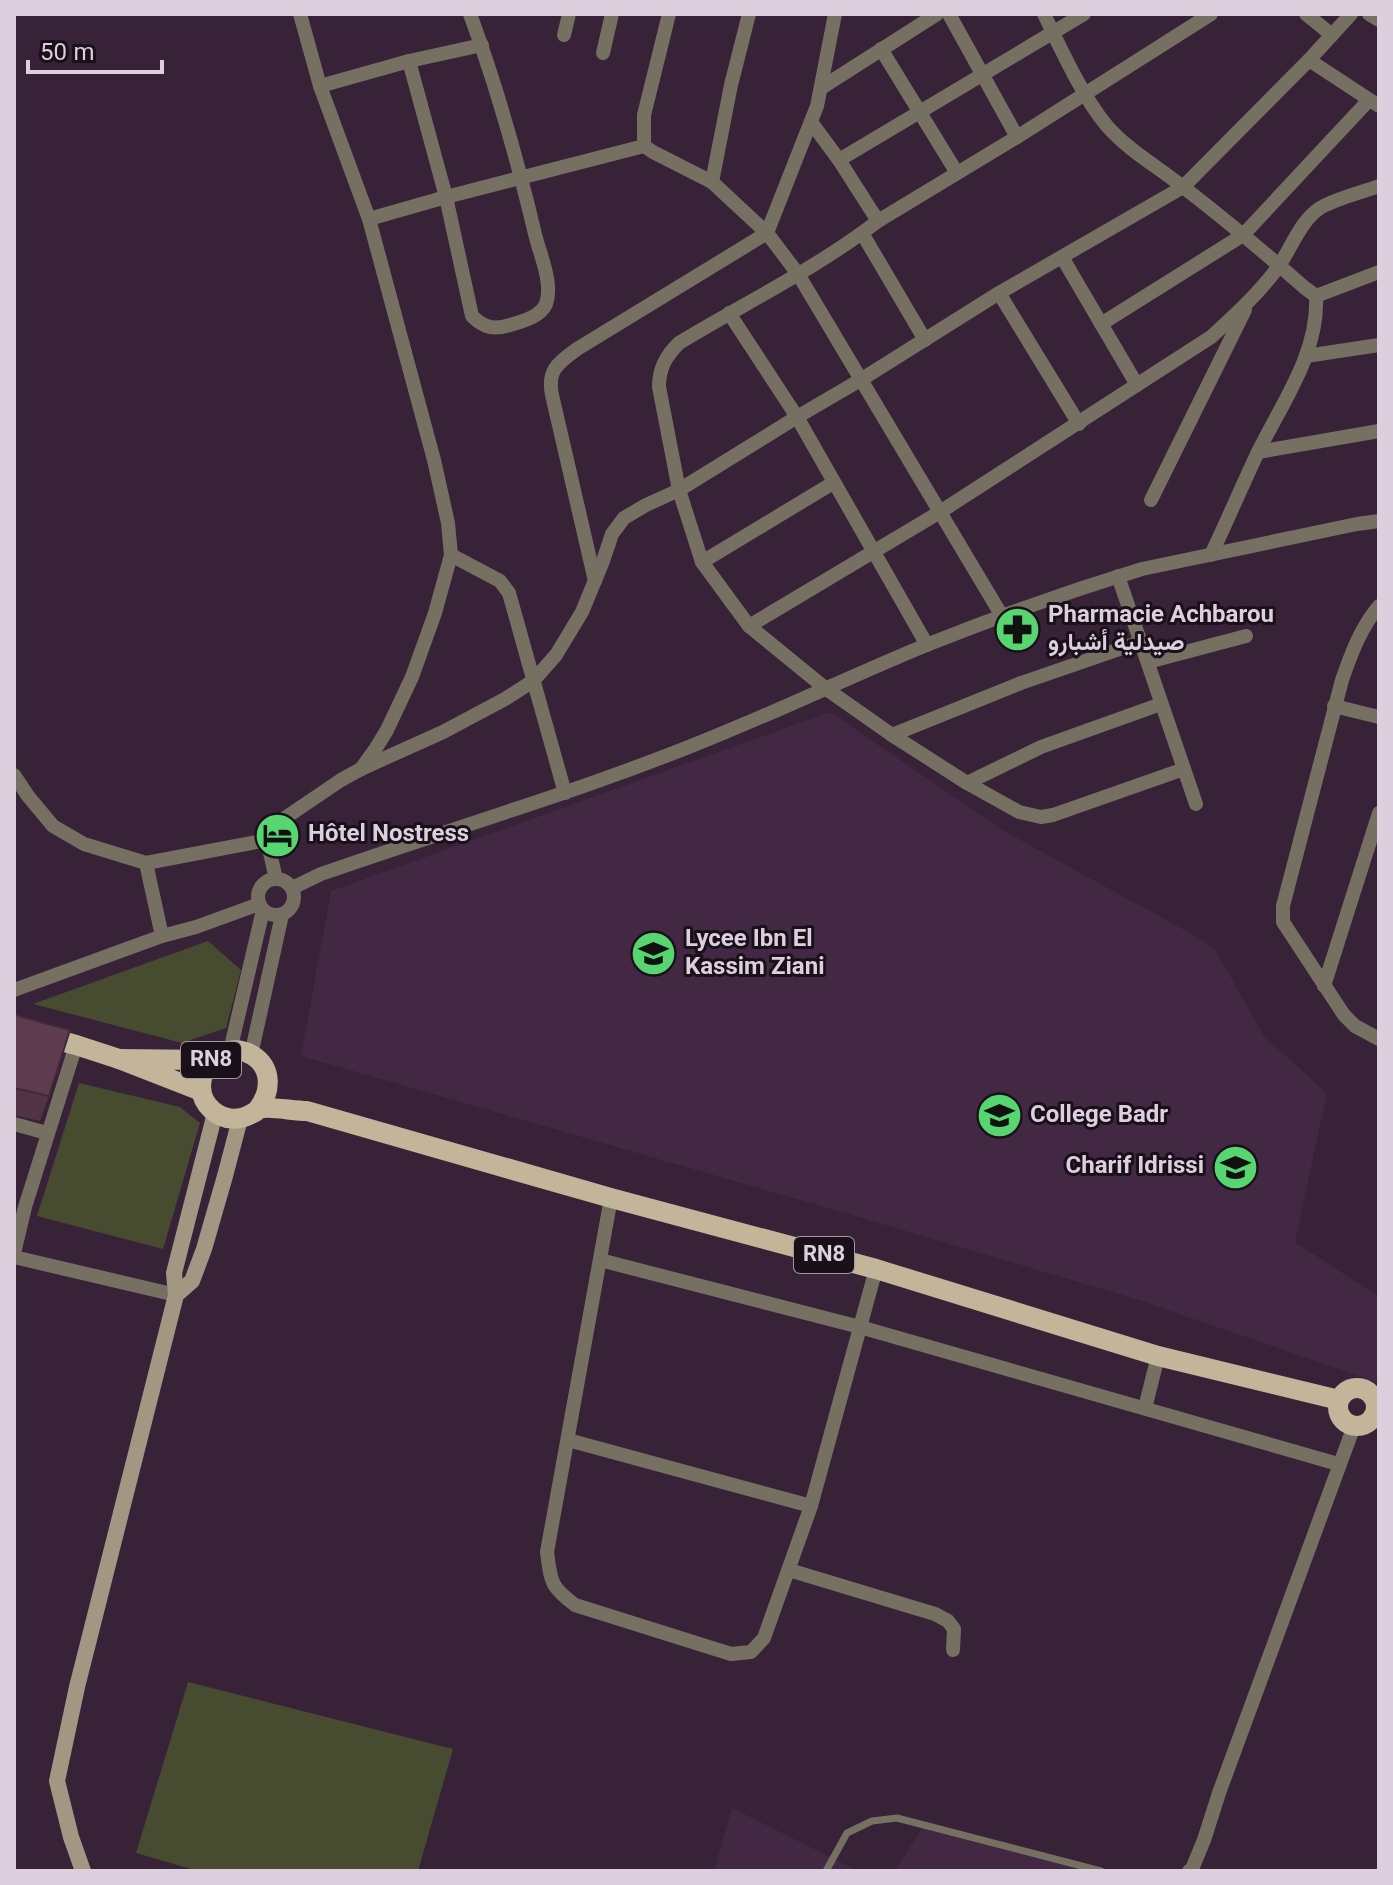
<svg xmlns="http://www.w3.org/2000/svg" width="1393" height="1885" font-family="Georgia,Vazirmatn,serif">
	<style>
		.built { fill: #422843 }
		.green { fill: #474c30 }
		.lines { fill: none; stroke-linecap: round; stroke-linejoin: round }
		.lane { stroke: #767063; stroke-width: 7 }
		.street { stroke: #767063; stroke-width: 14 }
		.secondary { stroke: #a19782; stroke-width: 16 }
		.primary { stroke: #c2b599; stroke-width: 20 }
		.wall { fill: #523345 }
		.building { fill: #5f3b50; stroke: #422938; stroke-width: 2 }
		.labels { text-anchor: middle; dominant-baseline: central; stroke-width: 6; stroke-linejoin: round; paint-order: stroke }
		.shield { fill: #191019; stroke: #a296a2; stroke-width: 2 }
		.shield-label { font-size: 22px; font-weight: bold; fill: #ddcfdd }
		.poi-label { font-size: 24px; font-weight: bold; fill: #ddcfdd; stroke: #191019; text-anchor: start }
	</style>
	<rect width="100%" height="100%" fill="#372238"/>
	<g class="built">
		<polygon points="830,712 1004,831 1199,938 1216,951 1264,1036 1327,1093 1295,1242 1379,1297 1379,1383 1136,1299 811,1203 301,1056 331,891"/>
		<polygon points="732,1808 858,1871 714,1871"/>
		<polygon points="922,1828 1089,1871 895,1871"/>
	</g>
	<g class="green">
		<polygon points="208,941 241,970 226,1028 182,1043 33,1004"/>
		<polygon points="79,1083 180,1107 200,1123 163,1249 37,1216"/>
		<polygon points="188,1682 453,1749 418,1871 198,1871 136,1853"/>
	</g>
	<g class="lines">
		<polyline class="lane" points="826,1871 847,1833 872,1821 897,1818 1101,1871"/>
		<g class="street">
			<polyline points="669,14 644,115 644,146 653,152 712,182 767,233 798,274 1002,616"/>
			<polyline points="949,14 1017,137"/>
			<path d="M1044,14C1060,47 1083,98 1107,126C1128,150 1158,167 1183,187C1225,219 1265,253 1305,288L1316,296L1379,272"/>
			<polyline points="1306,14 1332,35"/>
			<polyline points="1369,14 1379,20"/>
			<polyline points="564,35 569,14"/>
			<polyline points="881,49 957,173"/>
			<polyline points="603,53 612,14"/>
			<polyline points="1309,60 1379,106"/>
			<path d="M409,61L446,197L472,316C484,328 494,330 510,325C523,321 540,317 546,304C553,284 541,257 536,238C518,162 497,87 470,14"/>
			<polyline points="320,86 409,61 482,45"/>
			<polyline points="821,88 937,14"/>
			<polyline points="811,122 839,160 878,221"/>
			<polyline points="839,160 1084,14"/>
			<polyline points="712,182 731,85 749,14"/>
			<polyline points="369,219 446,197 644,146"/>
			<polyline points="862,233 925,340"/>
			<polyline points="1062,257 1137,385"/>
			<polyline points="999,293 1079,424"/>
			<polyline points="729,313 797,417 927,645"/>
			<polyline points="1101,324 1243,235 1369,100"/>
			<polyline points="1306,356 1379,345"/>
			<polyline points="1258,452 1379,431"/>
			<polyline points="1151,500 1245,310"/>
			<polyline points="451,555 500,581 509,593 565,793"/>
			<path d="M1211,555C1227,521 1242,486 1258,452C1282,403 1319,353 1316,296"/>
			<polyline points="702,562 833,483"/>
			<polyline points="1118,576 1196,804"/>
			<path d="M595,581L552,395C547,370 558,363 577,349L767,233L817,106L835,14"/>
			<path d="M1379,606C1361,627 1351,654 1342,680L1283,906V922L1344,1015L1355,1026L1379,1039"/>
			<path d="M749,626L940,512L1211,337C1234,316 1257,295 1276,270C1291,250 1299,222 1320,208C1337,198 1360,193 1379,186"/>
			<polyline points="1148,662 1246,636"/>
			<polyline points="1334,706 1379,717"/>
			<polyline points="892,735 1021,683 1140,642"/>
			<polyline points="361,769 443,732 505,699 533,681 556,655 582,612 603,561 612,534 624,518 646,505 679,490 797,417 862,379 999,293 1183,187 1309,60 1351,14"/>
			<path d="M1184,769L1053,815L1041,817L1019,812L967,783L892,735L825,688L749,626L702,562L679,490L659,387C659,368 666,356 679,343C745,303 817,268 878,221L1017,137L1211,14"/>
			<polyline points="14,775 28,796 53,826 84,844 146,863 267,840"/>
			<polyline points="967,783 1041,747 1161,704"/>
			<polyline points="146,863 162,936"/>
			<circle cx="276" cy="897" r="18"/>
			<polyline points="276,879 267,840 282,820 341,780 361,769 376,748 387,730 412,677 435,613 451,555 448,523 434,460 369,219 320,86 300,14"/>
			<path d="M292,888L321,874C455,827 592,788 723,733C792,705 860,672 929,644C999,616 1070,591 1142,569L1357,524L1379,521"/>
			<polyline points="1324,986 1379,813"/>
			<polyline points="14,990 162,936 196,927 259,904"/>
			<polyline points="230,1051 263,910"/>
			<polyline points="251,1055 282,915"/>
			<polyline points="14,1124 47,1133"/>
			<path d="M611,1198L547,1552C551,1582 550,1586 575,1605L731,1654L751,1652L764,1638L811,1506L876,1269"/>
			<polyline points="14,1253 25,1207 76,1045"/>
			<polyline points="14,1257 176,1295"/>
			<polyline points="600,1260 860,1327 1338,1464"/>
			<polyline points="1145,1408 1158,1356"/>
			<polyline points="568,1440 811,1506"/>
			<polyline points="789,1570 935,1614 948,1621 954,1629 953,1650"/>
			<polyline points="1189,1871 1192,1869 1204,1840 1219,1793 1354,1426"/>
		</g>
		<g class="secondary">
			<polyline points="176,1295 192,1281 204,1249 225,1176 240,1119"/>
			<polyline points="83,1871 71,1837 57,1781 77,1687 176,1295 174,1273 215,1113"/>
		</g>
		<g class="primary">
			<polyline points="14,1028 76,1045 119,1059"/>
			<polyline points="201,1091 119,1059 211,1060"/>
			<path d="M258,1109C271,1092 273,1068 252,1055C217,1035 183,1084 212,1110C224,1121 240,1121 253,1113C257,1111 259,1108 264,1108C273,1107 296,1111 307,1111L611,1198L876,1269L1158,1356L1339,1400"/>
			<circle cx="1357" cy="1407" r="19"/>
		</g>
	</g>
	<polygon class="wall" points="14,1012 49,1096 40,1121 14,1115"/>
	<polygon class="building" points="14,1012 19,1016 70,1030 49,1096 14,1088"/>
	<defs>
		<symbol id="pharmacy-disc" viewBox="-11 -11 22 22"><circle r="9.5" fill="#57d570" stroke="#191019"/><path d="M-2-6h4v4h4v4h-4v4h-4v-4h-4v-4h4Z" fill="#111"/></symbol>
		<symbol id="hotel-disc" viewBox="-11 -11 22 22"><circle r="9.5" fill="#57d570" stroke="#191019"/><path d="M-6-4.5h1.5V1H6V5H4.5V3h-9V5H-6ZM-4 0a1.8 1.8 0 1 1 3.6 0ZM.5 0V-2.5h3Q6-2.5 6 0Z" fill="#111"/></symbol>
		<symbol id="university-disc" viewBox="-11 -11 22 22"><circle r="9.5" fill="#57d570" stroke="#191019"/><path d="M0-5L7-2L0 1L-7-2ZM-4 1L0 2.5L4 1V4Q0 6-4 4Z" fill="#111"/></symbol>
		<symbol id="school-disc" viewBox="-11 -11 22 22"><circle r="9.5" fill="#57d570" stroke="#191019"/><path d="M0-5L7-2L0 1L-7-2ZM-4 1L0 2.5L4 1V4Q0 6-4 4Z" fill="#111"/></symbol>
	</defs>
	<g fill-rule="evenodd">
		<use href="#pharmacy-disc" x="992" y="604" width="51" height="51"/>
		<use href="#hotel-disc" x="252" y="810" width="51" height="51"/>
		<use href="#university-disc" x="628" y="928" width="51" height="51"/>
		<use href="#university-disc" x="974" y="1090" width="51" height="51"/>
		<use href="#school-disc" x="1210" y="1142" width="51" height="51"/>
	</g>
	<g class="labels">
		<g class="shield">
			<rect x="181" y="1042" width="60" height="36" rx="6"/>
			<rect x="794" y="1237" width="60" height="36" rx="6"/>
		</g>
		<g class="shield-label">
			<text x="211" y="1060">RN8</text>
			<text x="824" y="1255">RN8</text>
		</g>
		<g class="poi-label">
			<text x="1048" y="616">Pharmacie Achbarou<tspan x="1048" dy="28">صيدلية أشبارو</tspan></text>
			<text x="308" y="835">Hôtel Nostress</text>
			<text x="685" y="940">Lycee Ibn El<tspan x="685" dy="28">Kassim Ziani</tspan></text>
			<text x="1030" y="1116">College Badr</text>
			<text x="1204" y="1167" text-anchor="end">Charif Idrissi</text>
		</g>
	</g>
	<rect width="1393" height="1885" fill="none" stroke="#ddcfdd" stroke-width="32"/>
	<path d="M28 60v12h134v-12" fill="none" stroke="#ddcfdd" stroke-width="4"/>
	<text x="40" y="60" font-size="24" fill="#ddcfdd" stroke="#191019" stroke-width="6" paint-order="stroke">50 m</text>
</svg>
